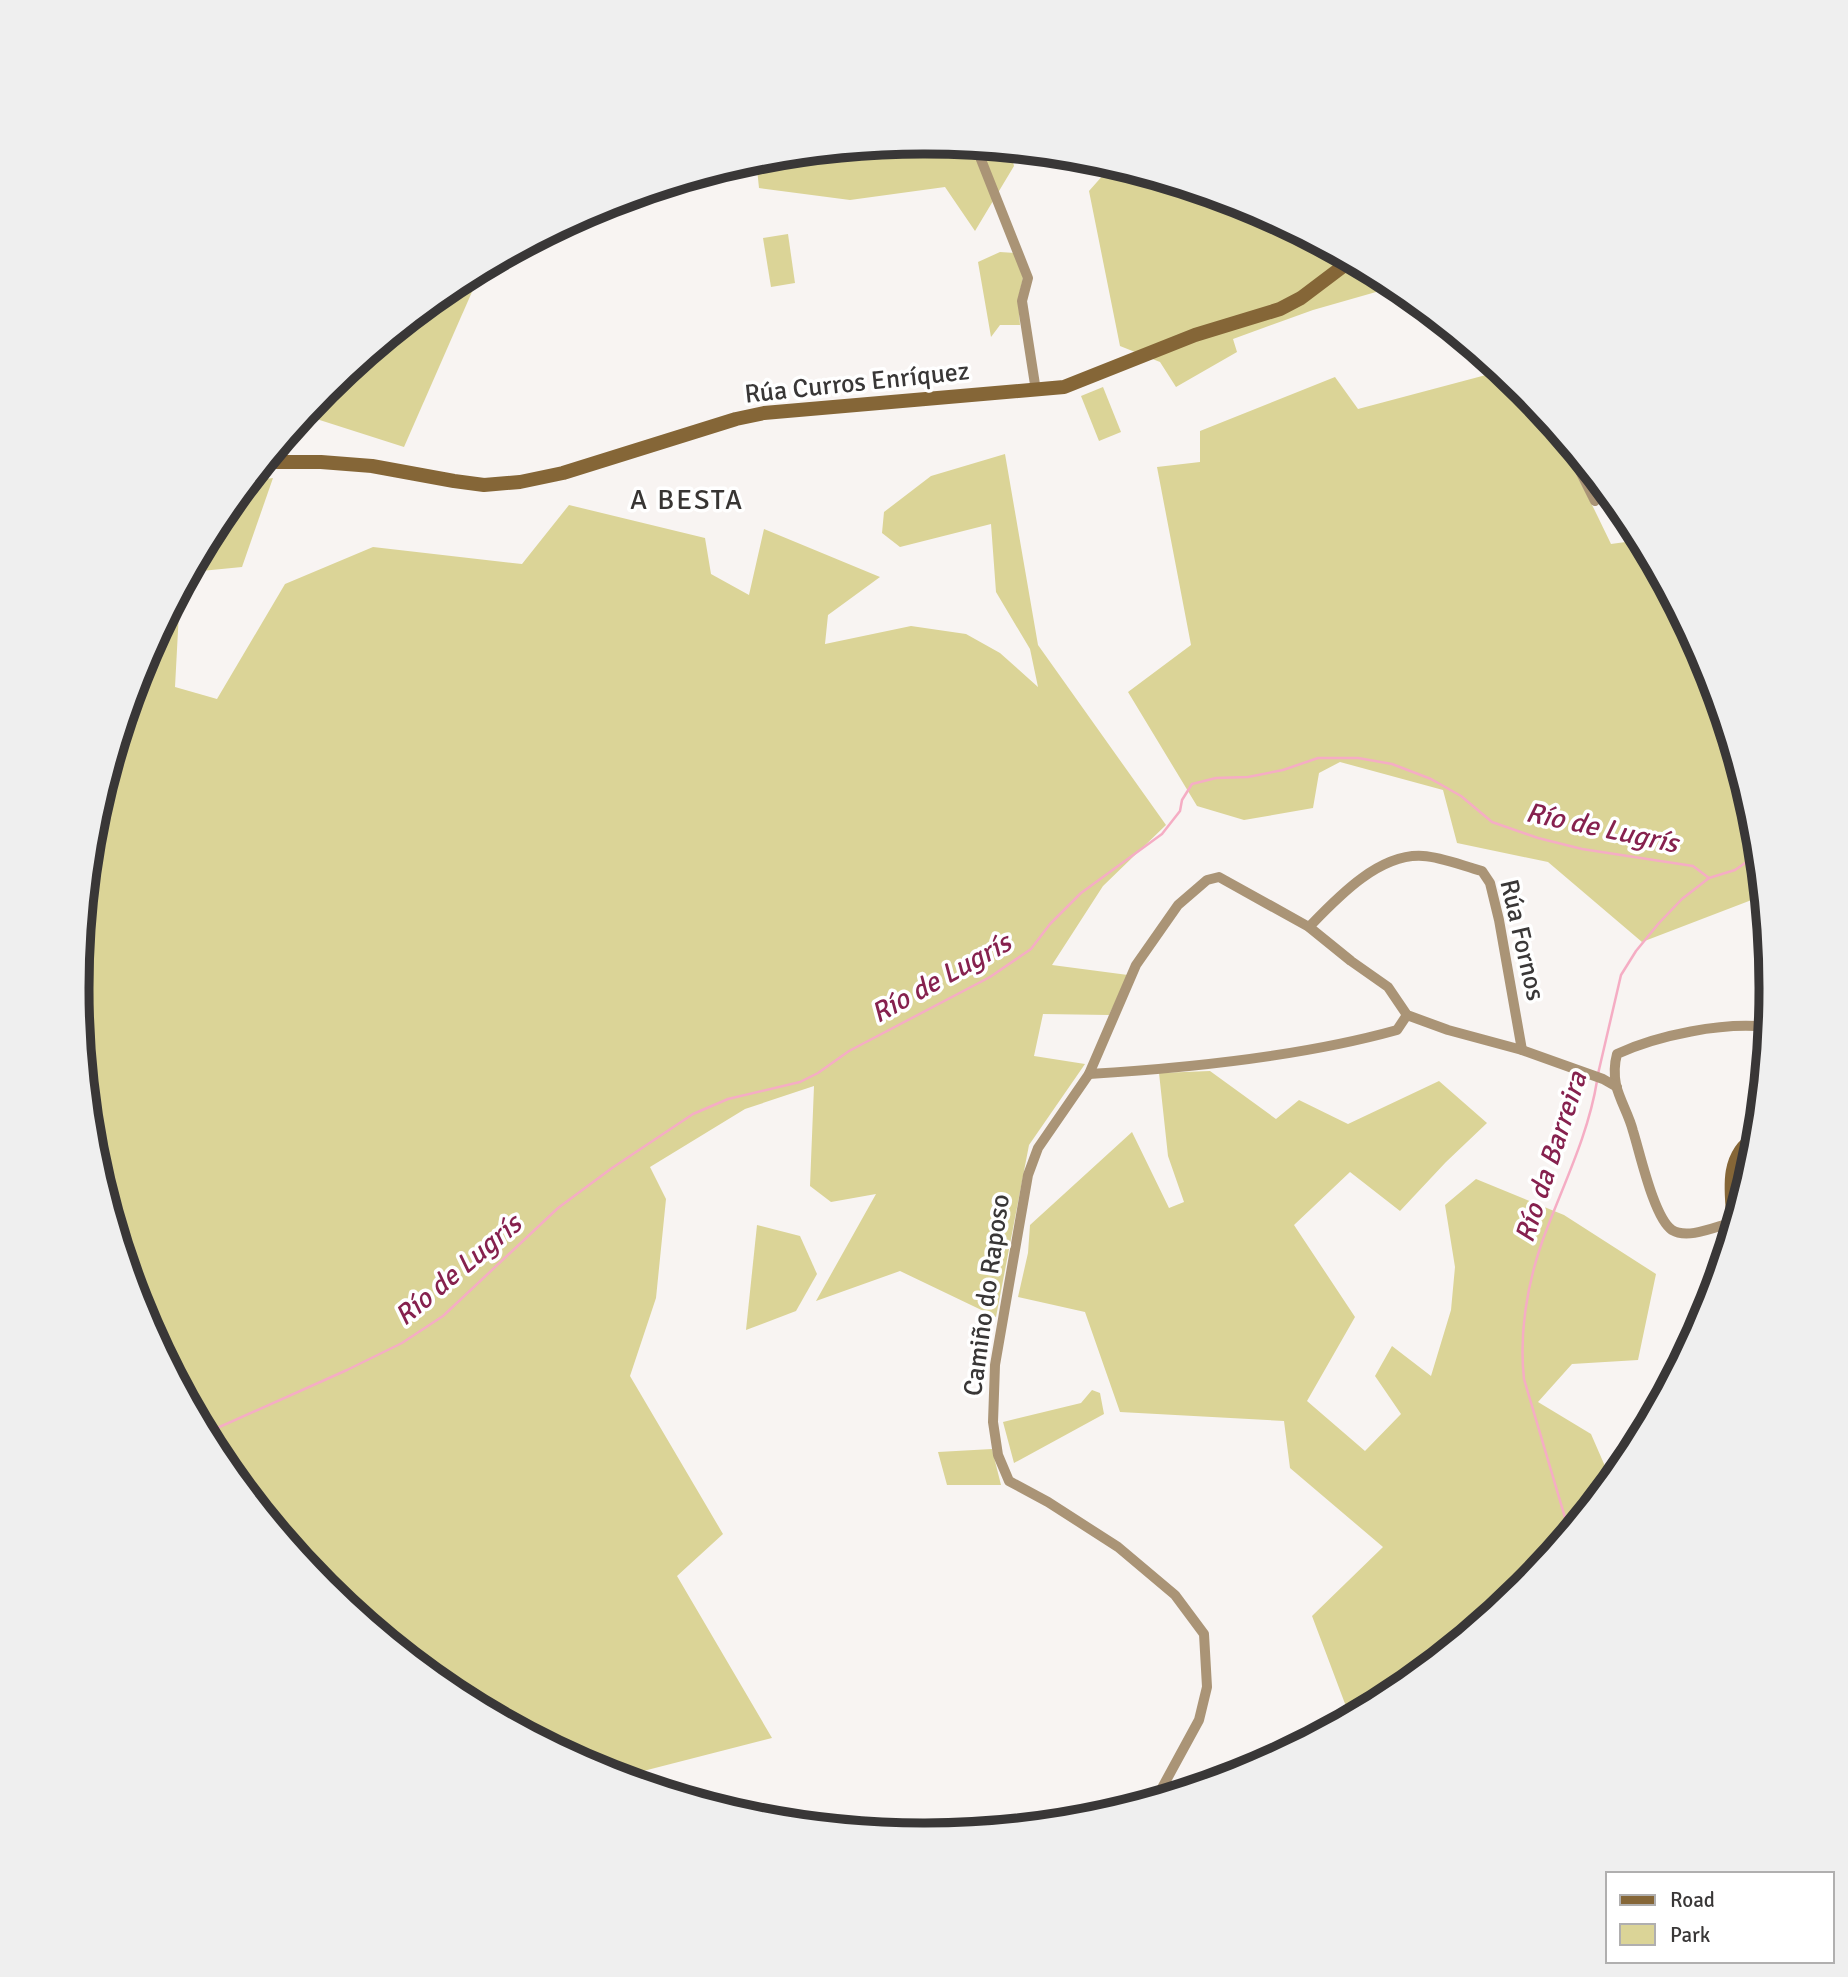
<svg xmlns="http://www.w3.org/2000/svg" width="1848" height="1977" font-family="Signika,sans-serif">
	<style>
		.green { fill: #dbd497 }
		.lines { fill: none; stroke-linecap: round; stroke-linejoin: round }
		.stream { stroke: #f5adc4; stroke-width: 2.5 }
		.street { stroke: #aa9476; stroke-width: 10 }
		.secondary { stroke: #856637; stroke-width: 14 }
		.labels { text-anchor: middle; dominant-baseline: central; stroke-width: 7; stroke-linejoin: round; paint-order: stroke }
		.street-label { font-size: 26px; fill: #393737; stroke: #fff }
		.neighbourhood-label { font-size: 28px; letter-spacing: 2px; fill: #383533; stroke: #fff }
		.water-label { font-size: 28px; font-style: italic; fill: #86214e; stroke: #fff }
		.rim { fill: none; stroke: #393737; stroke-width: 9 }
	</style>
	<rect width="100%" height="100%" fill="#f8f4f2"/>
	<g class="green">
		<polygon points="924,142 1010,150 1014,166 975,231 945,187 850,200 759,188 756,159 759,158"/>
		<polygon points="1112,165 1248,206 1397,286 1313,310 1233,339 1237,352 1176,387 1160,362 1120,346 1089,191"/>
		<polygon points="788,234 795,283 771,287 763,238"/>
		<polygon points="1000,252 1015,253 1023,278 1018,299 1020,325 1000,325 991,337 978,262"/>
		<polygon points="482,269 404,447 304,415 325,389 454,284"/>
		<path d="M1501,371C1548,411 1584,488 1611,544L1640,540L1707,665L1755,824L1762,896L1642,942L1548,862L1457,843L1443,790L1340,762L1319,773L1313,808L1244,820L1197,806L1128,692L1191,645L1157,467L1200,462V431L1335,377L1358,409Z"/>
		<polygon points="1103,387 1121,432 1099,441 1081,396"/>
		<polygon points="1005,454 1038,645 1166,825 1103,886 1052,965 1128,975 1109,1015 1043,1014 1034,1056 1085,1064 1029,1145 996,1317 900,1271 816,1301 876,1194 831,1202 810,1186 814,1086 745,1109 650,1167 666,1199 656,1298 630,1376 723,1534 677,1576 772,1738 620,1777 599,1771 453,1693 325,1587 220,1459 141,1312 93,1153 77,988 93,823 141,667 146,669 146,656 180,593 175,687 217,699 285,584 373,547 522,564 569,505 705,538 711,574 749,595 764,529 880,577 828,615 825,644 911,626 966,634 1000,653 1038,687 1030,649 996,592 991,524 900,547 882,533 884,512 931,476"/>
		<polygon points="273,478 242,567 191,572 220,518 250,481"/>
		<polygon points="1210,1071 1276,1119 1299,1100 1348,1124 1439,1081 1487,1123 1446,1162 1400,1211 1350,1172 1294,1225 1355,1317 1307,1401 1365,1451 1401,1414 1375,1376 1392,1346 1431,1376 1451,1310 1455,1267 1445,1205 1476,1179 1564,1215 1656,1274 1638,1360 1572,1364 1538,1402 1591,1434 1611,1480 1523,1588 1394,1693 1350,1717 1312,1616 1383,1547 1290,1468 1284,1421 1120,1412 1085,1312 1018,1297 1028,1253 1030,1225 1132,1132 1169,1208 1184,1202 1168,1156 1159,1073"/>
		<polygon points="757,1225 800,1236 817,1274 796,1311 746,1330"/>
		<polygon points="1092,1390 1100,1393 1104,1414 1014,1463 1003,1422 1081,1403"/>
		<polygon points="992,1449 1001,1485 947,1485 938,1452"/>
	</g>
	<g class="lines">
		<g class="stream">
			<polyline points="1598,1074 1621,975 1636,951 1659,923 1682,899 1709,878 1735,870 1758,854"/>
			<polyline points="206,1433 347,1370 402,1343 443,1316 558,1208 612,1168 693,1114 728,1099 800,1082 818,1073 849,1051 990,977 1031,949 1050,924 1081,893 1162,834 1180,811 1182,800 1192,784 1216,778 1248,777 1283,770 1318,758 1358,758 1392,764 1431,779 1461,796 1492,822 1538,838 1582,849 1693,866 1709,878"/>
			<path d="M1569,1531L1524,1379C1519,1334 1527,1285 1542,1242C1561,1189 1588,1137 1597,1081"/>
		</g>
		<g class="street">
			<polyline points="976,147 1028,278 1022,301 1036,391"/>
			<polyline points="1564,439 1595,501"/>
			<path d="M1309,927C1337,898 1379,853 1423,856C1442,857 1463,866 1482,871L1490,883L1499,920L1522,1050"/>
			<path d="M1089,1074C1189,1068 1300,1057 1397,1030L1407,1015"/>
			<path d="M1734,1222C1717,1226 1688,1240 1672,1230C1654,1218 1640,1153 1633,1131C1629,1115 1620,1101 1616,1085C1614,1074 1614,1065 1617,1054C1658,1035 1723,1022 1767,1027"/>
			<polyline points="1156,1799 1199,1720 1207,1687 1204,1634 1175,1595 1118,1547 1048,1502 1009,1481 998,1455 993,1422 995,1365 1028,1175 1038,1148 1089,1074 1136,965 1178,905 1207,880 1219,877 1309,927 1351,961 1388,987 1407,1015 1448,1030 1522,1050 1603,1079 1617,1087"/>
			<polyline points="970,1830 972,1831"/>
		</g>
		<g class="secondary">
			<polyline points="266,462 321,462 372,466 454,481 484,485 520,482 563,473 736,419 764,413 1064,387 1195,335 1280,309 1301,298 1350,261"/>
			<path d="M1734,1222C1731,1191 1725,1155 1756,1137"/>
		</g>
	</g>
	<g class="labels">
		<g class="street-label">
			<text transform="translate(857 383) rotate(-6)">Rúa Curros Enríquez</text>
			<text transform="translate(1522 940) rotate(77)">Rúa Fornos</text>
			<text transform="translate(987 1295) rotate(-82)">Camiño do Raposo</text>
		</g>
		<g class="neighbourhood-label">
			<text x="687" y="500">A BESTA</text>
		</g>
		<g class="water-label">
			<text transform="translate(1602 828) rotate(12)">Río de Lugrís</text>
			<text transform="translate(941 978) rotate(-29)">Río de Lugrís</text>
			<text transform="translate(1551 1157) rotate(-72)">Río da Barreira</text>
			<text transform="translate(458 1270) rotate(-40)">Río de Lugrís</text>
		</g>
	</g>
	<path d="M0 0H1848V1977H0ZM923 154H925A834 834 0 0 1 1759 988V989A834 834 0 0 1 925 1823H923A834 834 0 0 1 89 989V988A834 834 0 0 1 923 154Z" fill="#efefef" fill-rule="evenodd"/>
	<path class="rim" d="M923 154H925A834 834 0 0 1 1759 988V989A834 834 0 0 1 925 1823H923A834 834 0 0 1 89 989V988A834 834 0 0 1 923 154Z"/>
	<rect x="1606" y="1872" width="228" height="91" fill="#ffffff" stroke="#b0afaf" stroke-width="2"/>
	<rect x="1620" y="1895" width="35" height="10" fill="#856637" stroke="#b0afaf" stroke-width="2"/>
	<text x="1670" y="1907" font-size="21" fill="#393737">Road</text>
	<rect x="1620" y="1924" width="35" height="21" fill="#dbd497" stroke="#b0afaf" stroke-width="2"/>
	<text x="1670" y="1942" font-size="21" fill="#393737">Park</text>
</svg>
